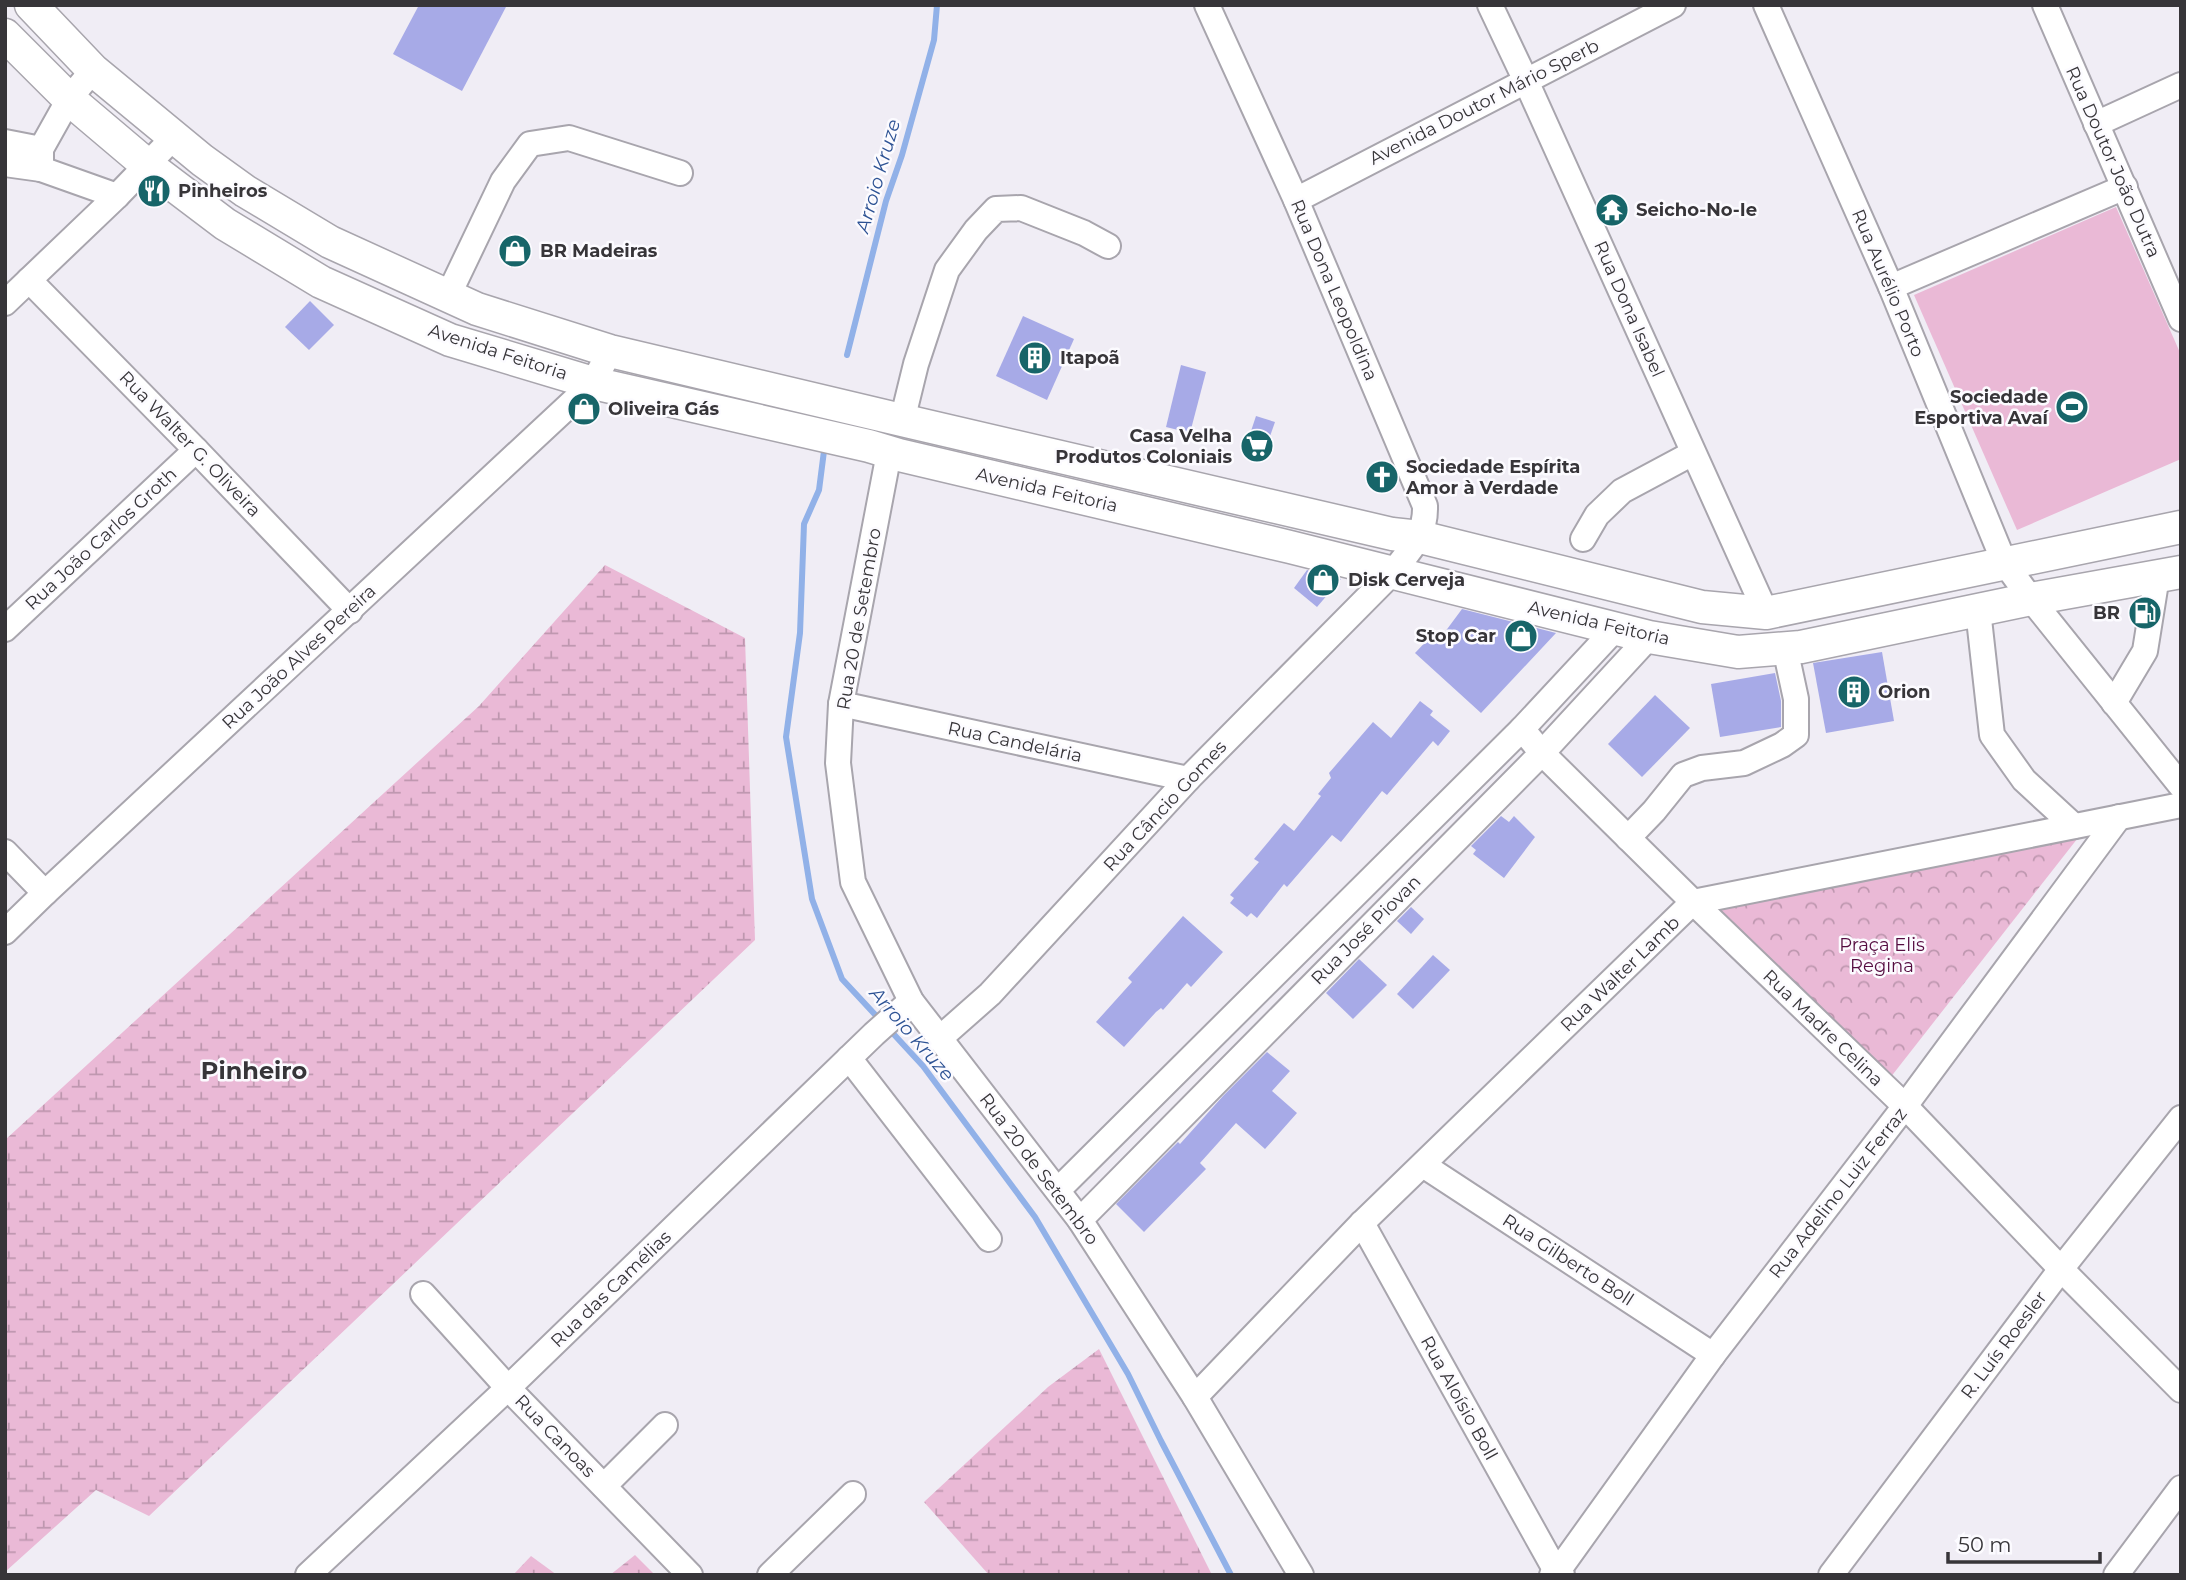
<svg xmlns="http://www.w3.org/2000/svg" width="2186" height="1580" font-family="Montserrat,sans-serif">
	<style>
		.grass { fill: #eab9d6 }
		.wetland { fill: url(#wetland-marsh) }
		.park { fill: url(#park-crowns) }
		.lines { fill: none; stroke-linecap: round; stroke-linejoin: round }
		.stream { stroke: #91b1e8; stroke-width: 6 }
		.building { fill: #a7aae7 }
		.minor-casing { stroke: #a8a5ad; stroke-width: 28 }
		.major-casing { stroke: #a8a5ad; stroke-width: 35 }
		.minor { stroke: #fff; stroke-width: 24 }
		.major { stroke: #fff; stroke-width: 32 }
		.labels { text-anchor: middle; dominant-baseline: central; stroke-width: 5; stroke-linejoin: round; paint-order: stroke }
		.street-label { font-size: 18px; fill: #373539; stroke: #fcfbff }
		.poi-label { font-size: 18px; font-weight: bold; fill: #373539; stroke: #fcfbff; text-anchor: start }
		.park-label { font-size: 18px; fill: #550c40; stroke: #fcfbff }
		.water-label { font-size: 19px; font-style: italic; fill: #2d5294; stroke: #fcfbff }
		.district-label { font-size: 24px; font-weight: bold; fill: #373539; stroke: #fcfbff }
	</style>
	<defs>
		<pattern id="wetland-marsh" width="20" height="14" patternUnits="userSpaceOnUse" patternTransform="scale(1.75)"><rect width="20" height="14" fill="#eab9d6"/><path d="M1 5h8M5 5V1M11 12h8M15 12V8" fill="none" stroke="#be97af"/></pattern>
		<pattern id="park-crowns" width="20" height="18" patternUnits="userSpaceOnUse" patternTransform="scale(1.75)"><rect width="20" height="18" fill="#eab9d6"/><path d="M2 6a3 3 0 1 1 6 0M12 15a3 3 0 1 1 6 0" fill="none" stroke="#be97af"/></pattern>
	</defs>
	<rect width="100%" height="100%" fill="#f0edf5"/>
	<polygon class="grass" points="2116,207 2181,355 2181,459 2017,530 1914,295"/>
	<g class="wetland">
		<polygon points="605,565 745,638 755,940 149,1516 96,1490 5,1572 5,1140 479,706"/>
		<polygon points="1099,1349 1212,1575 989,1575 924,1502 1048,1387"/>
		<polygon points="635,1555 655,1575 610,1575"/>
		<polygon points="531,1556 557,1575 513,1575"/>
	</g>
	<polygon class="park" points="2081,834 1890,1078 1713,904"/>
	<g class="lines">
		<g class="stream">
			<polyline points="847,355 886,201 902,155 934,40 937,5"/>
			<polyline points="824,451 819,490 804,524 800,633 786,737 812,899 842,979 881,1021"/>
			<polyline points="888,1028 923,1066 1035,1217 1128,1374 1161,1441 1231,1575"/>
		</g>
	</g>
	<g class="building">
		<polygon points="419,5 507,5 462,91 393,54"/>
		<polygon points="310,301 334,325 309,350 285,327"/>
		<polygon points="1023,316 1074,339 1047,400 996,376"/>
		<polygon points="1181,365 1206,372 1190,433 1166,427"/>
		<polygon points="1256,416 1275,422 1263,456 1245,449"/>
		<polygon points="1307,570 1341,579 1317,607 1294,588"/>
		<polygon points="1462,609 1556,633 1481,713 1415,653 1436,631 1442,636"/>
		<polygon points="1882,652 1894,721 1826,733 1813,663"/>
		<polygon points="1775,673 1781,701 1781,727 1720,737 1711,684"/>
		<polygon points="1655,695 1690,728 1642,777 1608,744"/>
		<polygon points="1420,701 1433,711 1430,715 1450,731 1438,746 1433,741 1387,795 1382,791 1341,842 1332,835 1287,887 1284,884 1257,918 1251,913 1247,917 1230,903 1234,898 1230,895 1259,862 1254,859 1284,823 1294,831 1321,796 1318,794 1331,778 1329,773 1373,722 1391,738"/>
		<polygon points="1501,816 1509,822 1514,816 1535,837 1504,878 1473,854 1476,850 1471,846"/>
		<polygon points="1411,907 1424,919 1411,934 1397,921"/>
		<polygon points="1183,916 1223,952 1191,987 1187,983 1163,1010 1161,1008 1156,1012 1124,1047 1096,1022 1132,982 1128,978"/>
		<polygon points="1433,955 1450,970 1413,1009 1397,994"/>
		<polygon points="1359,959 1387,985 1353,1019 1326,993"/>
		<polygon points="1267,1052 1290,1071 1272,1091 1297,1113 1265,1149 1236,1123 1200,1163 1206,1169 1144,1232 1116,1204 1178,1142 1180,1144 1223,1096"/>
	</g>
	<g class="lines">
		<defs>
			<g id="minor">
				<polyline points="1490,5 1526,81 1766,613"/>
				<polyline points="1766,5 1891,287 2004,562 2031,599 2181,786"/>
				<polyline points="2045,5 2181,319"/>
				<polyline points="2096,124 2181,85"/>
				<polyline points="5,142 41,149"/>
				<polyline points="5,164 41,169 117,196"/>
				<polyline points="41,169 41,149 69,99 93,70"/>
				<polyline points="1296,200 1673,5"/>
				<polyline points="29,280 196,450 350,611"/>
				<polyline points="1891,287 2125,187"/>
				<polyline points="448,296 503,181 530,144 569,138 680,173"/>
				<polyline points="5,303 117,196 174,137"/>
				<polyline points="902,421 916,364 947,270 976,230 996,209 1021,208 1084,233 1108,246"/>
				<polyline points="889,453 841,704 838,763 853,882 911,1001 1080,1220 1195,1397 1301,1575"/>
				<polyline points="1583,539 1597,515 1622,491 1693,453"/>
				<polyline points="1978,610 1992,735 2024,780 2074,826"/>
				<polyline points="5,629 196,450"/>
				<polyline points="2114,703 2145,651 2157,576"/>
				<polyline points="841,704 1188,779"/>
				<polyline points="1522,729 1542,753 1693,902 1905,1106 2061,1269 2181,1390"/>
				<polyline points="1628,838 1654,811 1683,775 1702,768 1744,763 1782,745 1796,735 1796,699 1785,648"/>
				<polyline points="5,852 45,893"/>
				<polyline points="5,932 45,893 593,383 610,351"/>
				<path d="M939,1039L990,994L1188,779L1392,573C1409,551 1426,536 1425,506L1296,200L1207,5"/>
				<polyline points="849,1058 989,1239"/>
				<polyline points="1423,1165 1713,1355"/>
				<polyline points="1058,1190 1522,729 1616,628"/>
				<polyline points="1080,1220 1542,753 1649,637"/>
				<polyline points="1362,1223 1552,1564 1562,1575"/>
				<polyline points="423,1294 508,1388 690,1575"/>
				<polyline points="1195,1397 1362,1223 1693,902 2181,805"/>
				<polyline points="604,1486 665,1425"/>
				<polyline points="308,1575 508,1388 874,1034 911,1001"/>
				<polyline points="770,1575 853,1494"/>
				<polyline points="1552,1575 1558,1571 1713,1355 1905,1106 2119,817"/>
				<polyline points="1831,1575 2061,1269 2181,1118"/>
				<polyline points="2116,1575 2181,1488"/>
			</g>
			<g id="major">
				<polyline points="31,5 93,70 202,160 245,191 330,242 477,309 610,351 910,422 1392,534 1420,537 1702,607 1766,613 2181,527"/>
				<polyline points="5,35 69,99 147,165 225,224 321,282 450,340 593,383 869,446 899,455 1290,547 1649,637 1738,652 1801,647 2031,599 2181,572"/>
			</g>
		</defs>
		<use href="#minor" class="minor-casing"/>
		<use href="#major" class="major-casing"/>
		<use href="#minor" class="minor"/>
		<use href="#major" class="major"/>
	</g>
	<defs>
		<symbol id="restaurant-disc" viewBox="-11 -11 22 22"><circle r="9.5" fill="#176569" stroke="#fcfbff"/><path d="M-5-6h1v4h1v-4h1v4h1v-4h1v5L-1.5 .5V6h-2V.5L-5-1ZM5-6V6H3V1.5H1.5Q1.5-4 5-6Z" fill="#fff"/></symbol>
		<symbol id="temple-disc" viewBox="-11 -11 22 22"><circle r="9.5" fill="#176569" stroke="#fcfbff"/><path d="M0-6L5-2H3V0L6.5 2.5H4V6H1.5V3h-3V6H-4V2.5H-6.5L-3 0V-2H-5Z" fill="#fff"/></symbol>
		<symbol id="shop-disc" viewBox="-11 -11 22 22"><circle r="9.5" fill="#176569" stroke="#fcfbff"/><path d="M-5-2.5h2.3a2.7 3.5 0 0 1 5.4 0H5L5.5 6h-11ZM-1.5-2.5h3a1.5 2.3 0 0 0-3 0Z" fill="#fff"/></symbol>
		<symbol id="building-disc" viewBox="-11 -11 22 22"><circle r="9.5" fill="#176569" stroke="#fcfbff"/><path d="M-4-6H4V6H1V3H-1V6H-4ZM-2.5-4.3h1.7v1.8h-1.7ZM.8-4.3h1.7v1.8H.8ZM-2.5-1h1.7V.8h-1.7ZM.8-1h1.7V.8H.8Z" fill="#fff"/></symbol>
		<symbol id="stadium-disc" viewBox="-11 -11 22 22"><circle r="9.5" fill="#176569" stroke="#fcfbff"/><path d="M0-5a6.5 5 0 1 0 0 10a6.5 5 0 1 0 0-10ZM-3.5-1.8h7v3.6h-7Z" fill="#fff"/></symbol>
		<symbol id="supermarket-disc" viewBox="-11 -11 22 22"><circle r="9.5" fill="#176569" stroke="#fcfbff"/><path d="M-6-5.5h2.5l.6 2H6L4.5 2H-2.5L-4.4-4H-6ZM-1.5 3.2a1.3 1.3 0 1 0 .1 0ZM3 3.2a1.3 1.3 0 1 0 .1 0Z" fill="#fff"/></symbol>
		<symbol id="church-disc" viewBox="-11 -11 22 22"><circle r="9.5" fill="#176569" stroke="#fcfbff"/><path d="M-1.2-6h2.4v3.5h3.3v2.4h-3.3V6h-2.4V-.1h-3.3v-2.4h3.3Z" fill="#fff"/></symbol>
		<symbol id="fuel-disc" viewBox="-11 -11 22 22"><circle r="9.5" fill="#176569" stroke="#fcfbff"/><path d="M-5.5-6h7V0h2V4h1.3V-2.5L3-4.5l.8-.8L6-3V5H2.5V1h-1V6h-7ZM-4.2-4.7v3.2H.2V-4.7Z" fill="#fff"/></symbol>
	</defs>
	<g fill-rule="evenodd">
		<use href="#restaurant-disc" x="135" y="172" width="38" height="38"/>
		<use href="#temple-disc" x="1593" y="191" width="38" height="38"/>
		<use href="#shop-disc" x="496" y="232" width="38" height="38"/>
		<use href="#building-disc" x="1016" y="339" width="38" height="38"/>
		<use href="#stadium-disc" x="2053" y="388" width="38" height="38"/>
		<use href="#shop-disc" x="565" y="390" width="38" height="38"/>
		<use href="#supermarket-disc" x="1238" y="427" width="38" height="38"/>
		<use href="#church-disc" x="1363" y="458" width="38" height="38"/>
		<use href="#shop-disc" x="1304" y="561" width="38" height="38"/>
		<use href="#fuel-disc" x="2126" y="594" width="38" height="38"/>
		<use href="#shop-disc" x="1502" y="617" width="38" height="38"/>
		<use href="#building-disc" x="1835" y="673" width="38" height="38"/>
	</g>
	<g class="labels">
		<g class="street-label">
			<text transform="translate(1484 102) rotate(-27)">Avenida Doutor Mário Sperb</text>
			<text transform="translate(2113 162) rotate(66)">Rua Doutor João Dutra</text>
			<text transform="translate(1888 283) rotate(67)">Rua Aurélio Porto</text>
			<text transform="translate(1334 290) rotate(67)">Rua Dona Leopoldina</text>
			<text transform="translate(1629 309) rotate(66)">Rua Dona Isabel</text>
			<text transform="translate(498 352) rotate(18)">Avenida Feitoria</text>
			<text transform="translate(190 444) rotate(46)">Rua Walter G. Oliveira</text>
			<text transform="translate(1047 490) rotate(13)">Avenida Feitoria</text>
			<text transform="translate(101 539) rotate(-43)">Rua João Carlos Groth</text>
			<text transform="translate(859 619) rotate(-80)">Rua 20 de Setembro</text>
			<text transform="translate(1599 623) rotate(13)">Avenida Feitoria</text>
			<text transform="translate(299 657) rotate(-43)">Rua João Alves Pereira</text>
			<text transform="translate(1015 742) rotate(12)">Rua Candelária</text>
			<text transform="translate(1165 806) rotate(-47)">Rua Câncio Gomes</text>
			<text transform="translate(1366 930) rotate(-45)">Rua José Piovan</text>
			<text transform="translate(1620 974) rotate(-44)">Rua Walter Lamb</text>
			<text transform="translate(1823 1028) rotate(44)">Rua Madre Celina</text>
			<text transform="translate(1039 1169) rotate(53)">Rua 20 de Setembro</text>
			<text transform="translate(1838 1193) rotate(-52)">Rua Adelino Luiz Ferraz</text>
			<text transform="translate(1568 1260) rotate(33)">Rua Gilberto Boll</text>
			<text transform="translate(611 1289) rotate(-44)">Rua das Camélias</text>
			<text transform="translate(2004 1345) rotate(-53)">R. Luís Roesler</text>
			<text transform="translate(1459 1398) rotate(61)">Rua Aloísio Boll</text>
			<text transform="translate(555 1436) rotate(46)">Rua Canoas</text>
		</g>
		<g class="poi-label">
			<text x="178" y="191">Pinheiros</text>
			<text x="1636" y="210">Seicho-No-Ie</text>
			<text x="540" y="251">BR Madeiras</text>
			<text x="1060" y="358">Itapoã</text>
			<text x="2048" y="397" text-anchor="end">Sociedade<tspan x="2048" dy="21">Esportiva Avaí</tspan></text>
			<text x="608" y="409">Oliveira Gás</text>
			<text x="1232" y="436" text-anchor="end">Casa Velha<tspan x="1232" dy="21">Produtos Coloniais</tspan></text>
			<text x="1406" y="467">Sociedade Espírita<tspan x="1406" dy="21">Amor à Verdade</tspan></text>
			<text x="1348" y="580">Disk Cerveja</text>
			<text x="2120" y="613" text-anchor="end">BR</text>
			<text x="1496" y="636" text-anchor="end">Stop Car</text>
			<text x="1878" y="692">Orion</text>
		</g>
		<g class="park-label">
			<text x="1882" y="945">Praça Elis<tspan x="1882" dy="21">Regina</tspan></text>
		</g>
		<g class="water-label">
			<text transform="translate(878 176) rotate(-74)">Arroio Kruze</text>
			<text transform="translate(912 1034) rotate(49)">Arroio Kruze</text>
		</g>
		<g class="district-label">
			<text x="254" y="1070">Pinheiro</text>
		</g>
	</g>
	<rect width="2186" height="1580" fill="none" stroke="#373539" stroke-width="14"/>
	<path d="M1948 1552v10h152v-10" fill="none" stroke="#373539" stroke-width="3.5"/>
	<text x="1958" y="1552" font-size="21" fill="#373539" stroke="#fcfbff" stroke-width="5" paint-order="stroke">50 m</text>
</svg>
